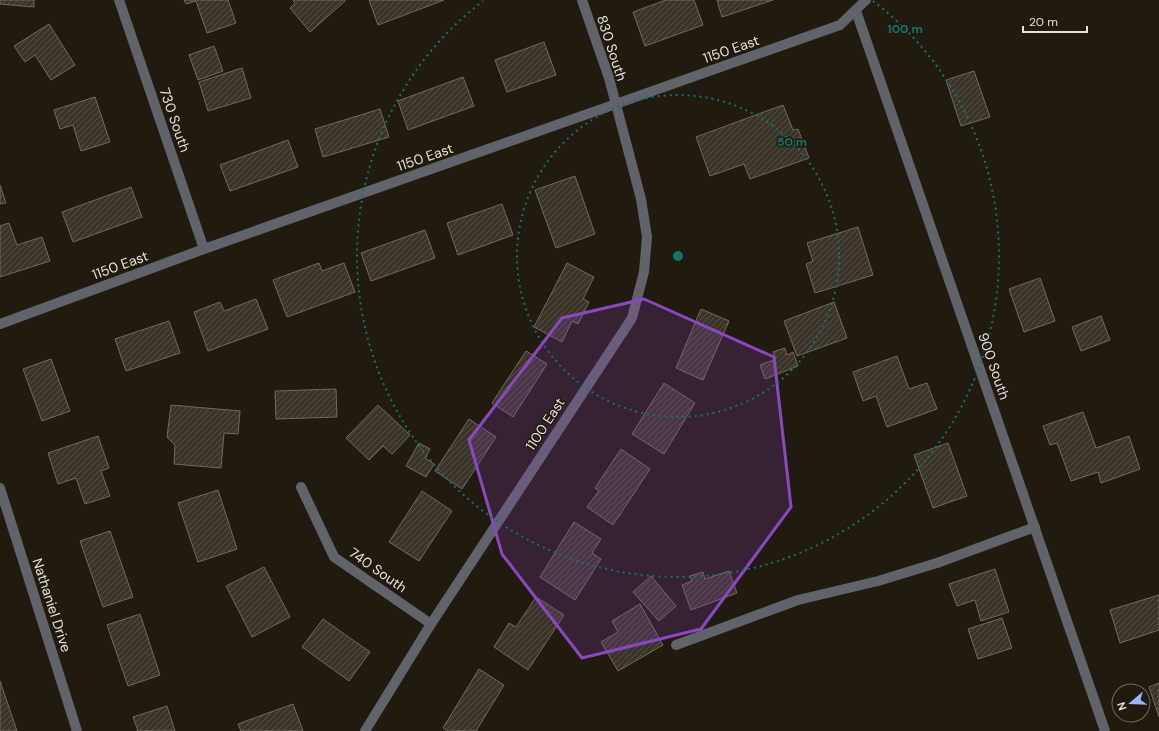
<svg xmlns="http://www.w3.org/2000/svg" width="1159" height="731" font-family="'DM Sans',sans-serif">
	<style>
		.building { fill: url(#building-hatch); stroke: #726a5d }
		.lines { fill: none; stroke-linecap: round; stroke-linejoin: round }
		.minor { stroke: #606369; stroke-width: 10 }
		.marked { fill: #8b47c3; fill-opacity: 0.2; stroke: #8b47c3; stroke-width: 3; stroke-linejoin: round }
		.ring { fill: none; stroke: #0f766e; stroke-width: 2; stroke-dasharray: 2 4 }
		.labels { text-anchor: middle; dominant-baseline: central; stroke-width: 3; stroke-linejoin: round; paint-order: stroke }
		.street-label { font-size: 14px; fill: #e6e1da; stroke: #211a0f }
		.centre { fill: #0f766e; stroke: #211a0f; stroke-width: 2 }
		.ring-label { font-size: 12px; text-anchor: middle; font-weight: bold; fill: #0f766e; stroke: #211a0f; stroke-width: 3; stroke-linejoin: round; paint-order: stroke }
	</style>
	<defs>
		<pattern id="building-hatch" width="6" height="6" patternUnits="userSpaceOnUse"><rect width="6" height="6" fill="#3a3327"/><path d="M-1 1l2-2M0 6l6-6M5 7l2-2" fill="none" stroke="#565046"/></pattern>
	</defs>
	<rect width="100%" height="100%" fill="#211a0f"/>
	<g class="building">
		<polygon points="0,0 34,0 34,7 0,4"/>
		<polygon points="184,0 228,0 236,23 207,33 196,1 186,4"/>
		<polygon points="293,0 345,0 345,1 310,32 290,8 295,3"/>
		<polygon points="369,0 444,0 378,25"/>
		<polygon points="666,0 694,0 703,25 645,46 633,12"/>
		<polygon points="717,0 773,0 722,17"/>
		<polygon points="49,24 75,65 51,80 35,55 25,62 14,46"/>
		<polygon points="544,42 556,75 507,92 495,60"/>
		<polygon points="214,46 223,71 198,80 189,55"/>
		<polygon points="242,68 251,98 208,111 199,82"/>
		<polygon points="974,71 990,117 961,126 946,80"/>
		<polygon points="463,77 474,106 408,130 398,101"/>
		<polygon points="95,97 110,142 81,151 73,125 60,129 54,110"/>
		<polygon points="783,105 793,130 798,129 809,158 750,179 744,164 710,176 696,137"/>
		<polygon points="380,109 389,137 323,157 315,129"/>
		<polygon points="288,140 298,167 230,191 220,165"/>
		<polygon points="575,176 595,234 556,248 535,190"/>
		<polygon points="0,185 6,203 0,204"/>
		<polygon points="131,187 142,217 73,242 62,212"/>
		<polygon points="502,204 513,235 458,255 447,223"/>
		<polygon points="9,223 17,245 42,237 50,261 0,277 0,226"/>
		<polygon points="858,227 873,275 815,293 806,264 813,261 807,243"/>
		<polygon points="425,230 435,258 371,281 361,253"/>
		<polygon points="319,263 322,271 344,263 355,292 287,317 273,280"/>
		<polygon points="567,263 594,277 583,299 589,302 578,324 572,321 562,342 534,327"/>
		<polygon points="1040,278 1055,321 1024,332 1009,289"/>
		<polygon points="256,299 268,329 208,351 194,312 220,302 224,311"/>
		<polygon points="834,302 847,338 797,356 784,321"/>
		<polygon points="701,309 729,321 703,380 676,368"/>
		<polygon points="1101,316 1110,340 1081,351 1072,327"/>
		<polygon points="169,321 180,353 126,371 115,339"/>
		<polygon points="785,348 787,355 793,352 798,366 765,379 760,365 776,359 773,352"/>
		<polygon points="526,351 547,364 513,417 492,403"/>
		<polygon points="897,356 909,389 927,383 937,409 887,427 876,396 863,401 853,372"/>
		<polygon points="51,359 70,411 42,421 23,369"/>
		<polygon points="664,383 695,403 664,454 632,434"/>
		<polygon points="336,389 337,417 276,419 275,391"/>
		<polygon points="171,405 240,411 238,434 224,433 221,468 174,464 175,445 167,437"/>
		<polygon points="378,405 410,435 392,454 383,446 369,460 346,438"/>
		<polygon points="1083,412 1096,448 1129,436 1140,469 1101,483 1098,472 1071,481 1057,443 1050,445 1043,426"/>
		<polygon points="469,419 496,437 462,489 435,471"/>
		<polygon points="98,436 109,468 101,471 110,496 85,504 76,478 58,484 48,453"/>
		<polygon points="419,443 430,449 425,458 434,464 426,477 406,466"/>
		<polygon points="948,443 967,496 933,508 914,455"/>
		<polygon points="621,449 650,469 613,525 587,507 599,491 595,488"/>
		<polygon points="218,490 237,549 198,562 178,503"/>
		<polygon points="422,491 452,511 419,561 389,542"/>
		<polygon points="574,522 601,539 592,553 601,559 575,600 540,577"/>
		<polygon points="110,531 133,597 103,607 80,541"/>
		<polygon points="264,567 290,617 252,637 226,586"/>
		<polygon points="995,569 1009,612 981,621 975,600 957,606 949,584"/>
		<polygon points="729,571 737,593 691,610 682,585 692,581 690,576 703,572 705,579"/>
		<polygon points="651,576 676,606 659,621 633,592"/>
		<polygon points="1159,595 1159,630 1120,643 1110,610"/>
		<polygon points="536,597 564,615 528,670 494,647 509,623 516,627"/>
		<polygon points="640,604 663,645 618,671 601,642 618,632 612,621"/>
		<polygon points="140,614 160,675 128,686 107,625"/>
		<polygon points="1002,618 1012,648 978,659 968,629"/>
		<polygon points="323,619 370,652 349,681 302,647"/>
		<polygon points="479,669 504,685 476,731 448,731 443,728"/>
		<polygon points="0,681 17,731 0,731"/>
		<polygon points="1159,683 1159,717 1149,687"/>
		<polygon points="293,704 303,731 241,731 238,724"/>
		<polygon points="167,706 175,731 138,731 133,717"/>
	</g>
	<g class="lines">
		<g class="minor">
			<polyline points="119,0 204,249"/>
			<polyline points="856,11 1105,731"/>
			<polyline points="0,324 204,249 840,25 866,0"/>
			<polyline points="301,487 334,557 431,624"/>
			<polyline points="0,488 77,731"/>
			<polyline points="676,645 798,600 878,581 937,563 1035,527"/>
			<polyline points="365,731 431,624 632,318 644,272 647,237 641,199 609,78 582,0"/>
		</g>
	</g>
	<path class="marked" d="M644,299L774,357L791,507L701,629L582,658L502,554L469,440L562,318Z"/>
	<g class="ring">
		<circle cx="678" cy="256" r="161"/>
		<path d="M873 1A321 321 0 1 1 483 1"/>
	</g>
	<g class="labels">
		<g class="street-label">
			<text transform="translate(612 48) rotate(72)">830 South</text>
			<text transform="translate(731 49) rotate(-19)">1150 East</text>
			<text transform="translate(175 120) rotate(71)">730 South</text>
			<text transform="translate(425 157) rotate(-19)">1150 East</text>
			<text transform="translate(120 265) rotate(-20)">1150 East</text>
			<text transform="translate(994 366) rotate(71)">900 South</text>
			<text transform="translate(545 424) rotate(-57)">1100 East</text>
			<text transform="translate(378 570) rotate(35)">740 South</text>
			<text transform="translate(52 605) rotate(72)">Nathaniel Drive</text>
		</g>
	</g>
	<circle cx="678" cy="256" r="6" class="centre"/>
	<g class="ring-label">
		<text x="905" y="33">100 m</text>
		<text x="792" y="146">50 m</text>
	</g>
	<g transform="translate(1131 703) rotate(251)"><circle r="19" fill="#211a0f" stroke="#706a60"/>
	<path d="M0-3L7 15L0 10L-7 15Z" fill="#96b6fd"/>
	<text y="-6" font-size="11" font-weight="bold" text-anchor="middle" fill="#e6e1da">N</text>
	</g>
	<path d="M1023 26v6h64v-6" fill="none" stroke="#e6e1da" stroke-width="2"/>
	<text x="1029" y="26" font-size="12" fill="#e6e1da" stroke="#211a0f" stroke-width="3" paint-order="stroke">20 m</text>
</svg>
